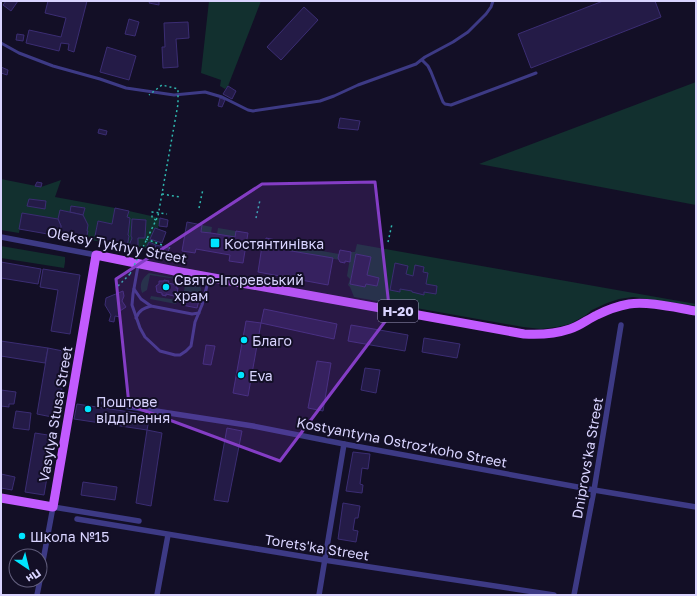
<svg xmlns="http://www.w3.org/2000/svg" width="697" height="596" font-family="'Golos Text',sans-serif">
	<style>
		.green { fill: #12302f; fill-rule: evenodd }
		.building { fill: #241b47; stroke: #3b2d73 }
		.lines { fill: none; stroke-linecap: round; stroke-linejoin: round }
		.path { stroke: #2fb8b0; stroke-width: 1.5; stroke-dasharray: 2 3; stroke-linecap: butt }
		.lane { stroke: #3d3a85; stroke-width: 3 }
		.street { stroke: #3d3a85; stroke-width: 5.5 }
		.primary { stroke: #c25bff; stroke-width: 9 }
		.path-bridge { stroke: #2fb8b0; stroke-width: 1.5; stroke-dasharray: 2 3; stroke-linecap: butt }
		.marked { fill: #843dc5; fill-opacity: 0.2; stroke: #843dc5; stroke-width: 3; stroke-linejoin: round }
		.poi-dot { fill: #00e5ff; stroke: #130f26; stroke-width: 1.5 }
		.labels { text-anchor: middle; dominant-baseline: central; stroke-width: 4; stroke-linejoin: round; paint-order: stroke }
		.shield { fill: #130f26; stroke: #9e99be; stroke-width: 1 }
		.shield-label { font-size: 13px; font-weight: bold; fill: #d9d4ff }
		.poi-label { font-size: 14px; fill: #d9d4ff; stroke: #130f26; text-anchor: start }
		.street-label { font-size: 14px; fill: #d9d4ff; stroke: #130f26 }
	</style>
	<rect width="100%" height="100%" fill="#130f26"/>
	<g class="green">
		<polygon points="183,1 261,1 228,86 225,89 220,86 221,80 201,73 209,1 183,2"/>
		<polygon points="696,82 696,205 479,164"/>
		<path d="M1,179L41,187L61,180L55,197L115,208L112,224L98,221L95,236L102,237L101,242L86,239L88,231H87L88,225L83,215L85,208L72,206L70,212L60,210L58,219L22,213L19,233L1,230ZM29,199L46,201L45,209L28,206Z"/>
		<polygon points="129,211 160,218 158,229 155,228 150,239 156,241 156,245 149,242 146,248 138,247 138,238 145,238 146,220 132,219 131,236 132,238 128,248 127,247 129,236 128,235 130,218 127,217"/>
		<polygon points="202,225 212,227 211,233 201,232"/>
		<polygon points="218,228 236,231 235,237 217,234"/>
		<polygon points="282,244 339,254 340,260 264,246 265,245 282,248"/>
		<polygon points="357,244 696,304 696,306 633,297 619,299 607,303 592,310 586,315 570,324 557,327 541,329 523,327 354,297 350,287 348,285 350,279 347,276 351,252 355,252"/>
		<polygon points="1,246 65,257 65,262 64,268 1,258"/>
		<path d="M149,273L196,282L201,288V293L184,291L185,285L195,286L196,282L150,275L147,290L142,293C139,284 142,278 149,273Z"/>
		<polygon points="151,296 177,300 176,304 150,299"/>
	</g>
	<g class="building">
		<polygon points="6,1 18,1 11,11 3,5"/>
		<polygon points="48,1 87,1 74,52 68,50 69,44 61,43 59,51 26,43 29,30 61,37 66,18 45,13"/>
		<polygon points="150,1 159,1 159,5 149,3"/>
		<polygon points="603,1 655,1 661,17 531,68 518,34"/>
		<polygon points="304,7 318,20 281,60 267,47"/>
		<polygon points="129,19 139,22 135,36 125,34"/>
		<polygon points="188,22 189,38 176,39 178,67 163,68 162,47 165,47 164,23"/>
		<polygon points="17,34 24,35 23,41 16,40"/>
		<polygon points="107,47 136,56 129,80 100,72"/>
		<polygon points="1,67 8,70 7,75 1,73"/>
		<polygon points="228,86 236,91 232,99 223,94"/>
		<polygon points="220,98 225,100 222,107 218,106"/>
		<polygon points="340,118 360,121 358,130 338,128"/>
		<polygon points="99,129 107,131 106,135 98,133"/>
		<polygon points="37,182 42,183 41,187 35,186"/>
		<polygon points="29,199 46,201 45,209 27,206"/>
		<polygon points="71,206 85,208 83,215 70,212"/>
		<polygon points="115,208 129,211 127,217 130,218 128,235 129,236 127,247 101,242 102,237 95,236 98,221 112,224"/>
		<polygon points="60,210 83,215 88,225 87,231 88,231 86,239 60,233 61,226 58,219"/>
		<polygon points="22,213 58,219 61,226 59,236 19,229"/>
		<polygon points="160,218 168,220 167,227 159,226"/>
		<polygon points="132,219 146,220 145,238 138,238 138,249 136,248 134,250 128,248 132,238 131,236"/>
		<polygon points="187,222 202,225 201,232 211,233 235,237 236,231 248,233 243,263 229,261 230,255 196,249 195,253 182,251"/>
		<polygon points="155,228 166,232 162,243 150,239"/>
		<polygon points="266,238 281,241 280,244 282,244 282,248 265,245"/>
		<polygon points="149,242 156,245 155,250 146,248"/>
		<polygon points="156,245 169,248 168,254 154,252"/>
		<polygon points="262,246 333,258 328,285 258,272"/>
		<polygon points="340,250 351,252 350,262 345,261 345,263 340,262 338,258"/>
		<polygon points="356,254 371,257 367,275 379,278 377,286 366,284 365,287 350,284"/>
		<polygon points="1,262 41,269 38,284 1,278"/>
		<polygon points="395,263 408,266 406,274 413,276 415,265 424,267 423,272 428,273 426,284 437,286 436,294 424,292 424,295 412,292 412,291 400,289 400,292 390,290"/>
		<polygon points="43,269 80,275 70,334 51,331 58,290 40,287"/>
		<polygon points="164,280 169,281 168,283 177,285 176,288 178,288 177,293 175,293 174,296 166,294 166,296 162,295 162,293 157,292 156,286 159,284 159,281 164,281"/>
		<polygon points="186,281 196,283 196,286 185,285"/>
		<polygon points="123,291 124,296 122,301 126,307 120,311 120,317 115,316 114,322 109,321 111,315 105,305 106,298"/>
		<polygon points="183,297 199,300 197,308 182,305"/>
		<polygon points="264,309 337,324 334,339 261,323"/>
		<polygon points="246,321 261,323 248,396 233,393"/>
		<polygon points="351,325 408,335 405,351 348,341"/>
		<polygon points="424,338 460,344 457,358 422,352"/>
		<polygon points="1,341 48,348 45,363 1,356"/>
		<polygon points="206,345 215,346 211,365 203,364"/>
		<polygon points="48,348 68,352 57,418 37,414"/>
		<polygon points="317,361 331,363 323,411 308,408"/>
		<polygon points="365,368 380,370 376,393 361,390"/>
		<polygon points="1,390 16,392 14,404 9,404 9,407 1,406"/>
		<polygon points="77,404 150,415 147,430 74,419"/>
		<polygon points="16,411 31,413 29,430 13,428"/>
		<polygon points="227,428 242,431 228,502 214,500"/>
		<polygon points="147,430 162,433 151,506 136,503"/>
		<polygon points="35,433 54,436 44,495 25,492"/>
		<polygon points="353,452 370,454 368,469 362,468 360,484 363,485 362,493 346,491"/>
		<polygon points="1,474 15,477 12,490 1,488"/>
		<polygon points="83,482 117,487 115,500 81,495"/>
		<polygon points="343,503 360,506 358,518 355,518 353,530 358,531 356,542 338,539"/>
	</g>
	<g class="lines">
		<g class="path">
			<polyline points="162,194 180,197"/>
			<polyline points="199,208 203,189"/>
			<polyline points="256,218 260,200"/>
			<polyline points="156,220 152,218 152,212 167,214"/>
			<polyline points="146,239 170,248"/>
			<polyline points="388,242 392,224"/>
			<polyline points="118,286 130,274"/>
		</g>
		<g class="lane">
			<polyline points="1,43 19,53 53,66 100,79 126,88 174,95 205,92 222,97 248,110 253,111 320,101 334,96 358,85 416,64 425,57 453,42 468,32 486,14 491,7 493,1"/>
			<polyline points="422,60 428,66 431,72 443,102 445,104 451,105 536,73"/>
			<polyline points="138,266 133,294 132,305 140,328 145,337 160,351 175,355 180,355 186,351 191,346 195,322 202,305 209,278"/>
			<polyline points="134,289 141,299 151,306 192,314 199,313"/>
			<path d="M136,318C139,310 144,308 151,306"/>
		</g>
		<g class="street">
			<polyline points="1,237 96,255"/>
			<polyline points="104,403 253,426 344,444 594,490 696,507"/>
			<polyline points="77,519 324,560 554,595"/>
			<polyline points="40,577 53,507 139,521"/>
			<polyline points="37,595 40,580"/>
			<polyline points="157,595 168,535"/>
			<polyline points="319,595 344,444"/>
			<polyline points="574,595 594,490 621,325"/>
		</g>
		<path class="primary" d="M1,498L53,507L96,255L175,271L524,334C540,335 555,334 570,329C580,326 588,319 597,315C607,310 618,306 629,304C648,301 677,308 696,311"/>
		<polyline class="path-bridge" points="130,274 158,216 178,104 178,89 162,85 149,95"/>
	</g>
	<path class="marked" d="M375,182L390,315L280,461L129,405L116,279L262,184Z"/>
	<g class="poi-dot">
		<rect x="210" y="238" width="10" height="10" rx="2"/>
		<circle cx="166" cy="287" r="4"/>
		<circle cx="244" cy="340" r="4"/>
		<circle cx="241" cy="375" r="4"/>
		<circle cx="88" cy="409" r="4"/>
		<circle cx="22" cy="536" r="4"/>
	</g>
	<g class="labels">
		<rect class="shield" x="378" y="300" width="40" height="22" rx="3"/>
		<g class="shield-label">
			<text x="398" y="311">Н-20</text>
		</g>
		<g class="poi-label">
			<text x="224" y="243">Костянтинівка</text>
			<text x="174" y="279">Свято-Ігоревський<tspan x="174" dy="16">храм</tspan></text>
			<text x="252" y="340">Благо</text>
			<text x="249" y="375">Eva</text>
			<text x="96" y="401">Поштове<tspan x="96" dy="16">відділення</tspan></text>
			<text x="30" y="536">Школа №15</text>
		</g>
		<g class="street-label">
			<text transform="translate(117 245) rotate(11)">Oleksy Tykhyy Street</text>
			<text transform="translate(55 414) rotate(-80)">Vasylya Stusa Street</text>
			<text transform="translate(402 442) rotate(11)">Kostyantyna Ostroz'koho Street</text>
			<text transform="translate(587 458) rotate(-80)">Dniprovs'ka Street</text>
			<text transform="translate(317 547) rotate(9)">Toretsʹka Street</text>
		</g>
	</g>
	<rect width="697" height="596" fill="none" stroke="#d9d4ff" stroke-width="4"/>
	<g transform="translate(28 568) rotate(145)"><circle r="19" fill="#130f26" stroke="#625e7d"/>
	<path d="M0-3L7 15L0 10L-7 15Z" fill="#00e5ff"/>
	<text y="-6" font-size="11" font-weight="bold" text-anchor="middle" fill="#d9d4ff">Пн</text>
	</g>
</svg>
